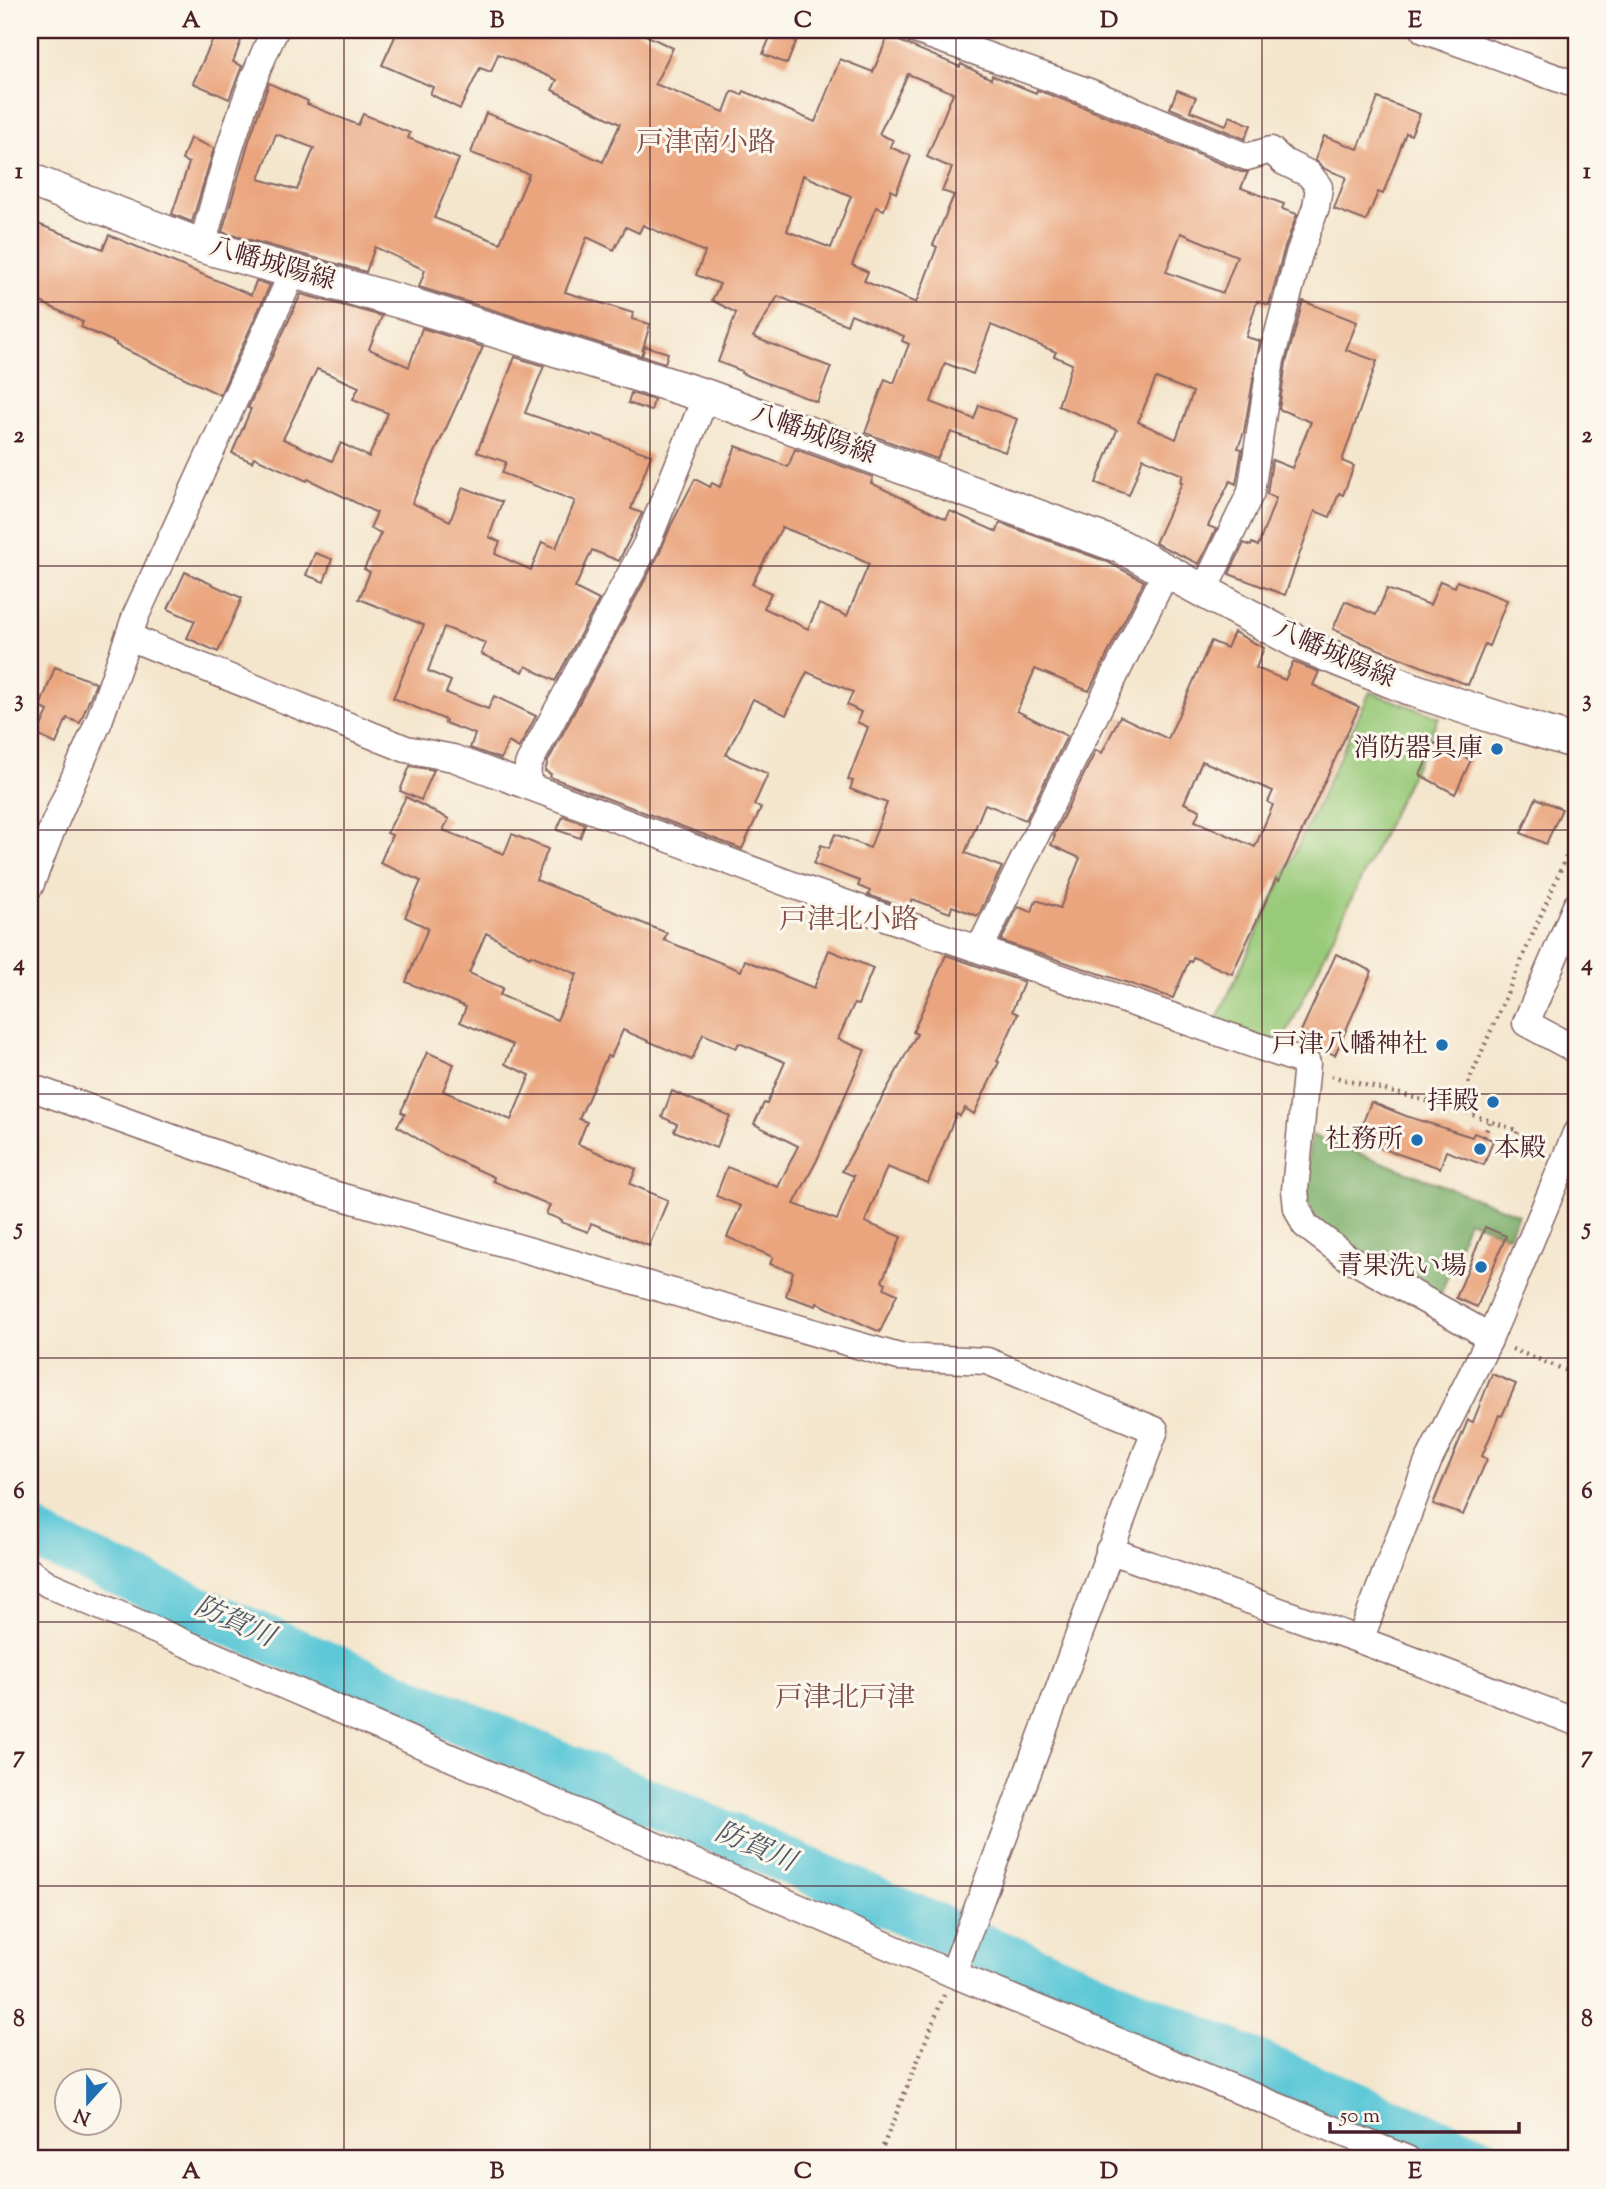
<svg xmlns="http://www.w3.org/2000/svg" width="1606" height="2189" font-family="'Sorts Mill Goudy','Noto Serif JP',serif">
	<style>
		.green { fill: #99ca79; stroke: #727452; stroke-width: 2 }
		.forest { fill: #7aae69; stroke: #62664a; stroke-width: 2 }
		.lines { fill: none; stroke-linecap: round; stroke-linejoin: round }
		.river { stroke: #5dc8d7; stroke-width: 46 }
		.building { fill: #eaa57e; fill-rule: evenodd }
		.minor-casing { stroke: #866564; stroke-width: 29 }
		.major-casing { stroke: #866564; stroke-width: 36 }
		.path { stroke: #866564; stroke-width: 4.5; stroke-dasharray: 2 5; stroke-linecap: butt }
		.minor { stroke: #fff; stroke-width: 26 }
		.major { stroke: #fff; stroke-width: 33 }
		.grid { fill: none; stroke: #4a1f2b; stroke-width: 2; stroke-opacity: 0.55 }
		.poi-dot { fill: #1f6fb2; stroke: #fbf7ec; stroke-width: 2.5 }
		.labels { text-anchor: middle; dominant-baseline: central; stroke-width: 6; stroke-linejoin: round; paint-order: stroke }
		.street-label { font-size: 26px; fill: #4a1f2b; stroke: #fbf7ec }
		.poi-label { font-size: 26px; fill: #4a1f2b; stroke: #fbf7ec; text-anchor: end }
		.neighbourhood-label { font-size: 28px; fill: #824e48; stroke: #fbf7ec }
		.water-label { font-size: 28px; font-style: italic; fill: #515a67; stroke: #fbf7ec }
		.neatline { fill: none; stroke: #4a1f2b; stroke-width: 2.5 }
		.grid-label { font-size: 23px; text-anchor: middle; font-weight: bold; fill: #4a1f2b }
	</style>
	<rect width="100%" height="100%" fill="#fbf7ec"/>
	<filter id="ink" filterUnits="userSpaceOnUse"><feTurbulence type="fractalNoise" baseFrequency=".0143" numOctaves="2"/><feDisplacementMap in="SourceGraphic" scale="14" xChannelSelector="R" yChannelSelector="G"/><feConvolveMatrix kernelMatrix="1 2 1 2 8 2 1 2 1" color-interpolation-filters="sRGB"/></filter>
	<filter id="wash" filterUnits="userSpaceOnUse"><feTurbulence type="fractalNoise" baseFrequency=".00686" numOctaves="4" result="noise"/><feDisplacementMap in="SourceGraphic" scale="28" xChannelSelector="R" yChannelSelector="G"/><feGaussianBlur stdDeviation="1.57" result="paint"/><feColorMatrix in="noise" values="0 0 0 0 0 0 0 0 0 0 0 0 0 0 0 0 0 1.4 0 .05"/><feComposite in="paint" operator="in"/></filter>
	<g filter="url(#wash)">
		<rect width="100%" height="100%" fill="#f4e6cd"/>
		<polygon class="green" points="1370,692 1439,717 1281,1045 1215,1023"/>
		<polygon class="forest" points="1311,1135 1518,1214 1509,1236 1468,1220 1441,1294 1350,1248 1321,1230 1304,1194"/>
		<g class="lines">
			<polyline class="river" points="30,1530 43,1540 258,1635 730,1836 958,1936 1482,2159"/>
		</g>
		<g id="blocks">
			<g class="building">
				<polygon points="217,30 245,30 233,62 242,66 229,99 193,83"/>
				<path d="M398,30H502L520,37L523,30H635L673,48L655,84L724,112L732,91L742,95L744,91L815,122L840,59L873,72L888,36L960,67L961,64L991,79L992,75L1036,93L1037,90L1083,107L1241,172H1248L1241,188L1284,204L1282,209L1297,214L1284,250L1269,305L1257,301L1246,337L1260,341L1244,432L1238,448L1242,449L1236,484L1230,481L1208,526L1216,529L1199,564L1155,543L1182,483L1180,482L1183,475L1143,458L1129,495L1096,483L1117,430L1058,406L1072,364L1054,356L1056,352L991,325L973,374L945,363L931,402L974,419L979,405L1017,419L1005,452L951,432L937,459L865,433L885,379L894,383L909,344L902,341L904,336L851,314L847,325L778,296L753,337L831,367L817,402L741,373L742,371L718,362L736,313L712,300L720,284L696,275L705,252L643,225L639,233L626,227L614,250L587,237L565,292L633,313L632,319L650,324L641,356L419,287L425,270L375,247L366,272L222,232L249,141L269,83L308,101L307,104L358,125L363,114L410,133L408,138L459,159L434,218L500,243L529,174L471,153L486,113L541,134L603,162L620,124L552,90L557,80L498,54L491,72L480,68L460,109L430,94L433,87L382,65ZM908,74L953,93L927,157L952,168L942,191L954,195L933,245L937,247L916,303L864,281L868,272L852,265L876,207L884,210L891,190L896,193L911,156L890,147L893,140L879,134ZM276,134L314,148L297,190L259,179ZM803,175L851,196L831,248L787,231ZM1181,233L1237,256L1223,293L1166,272ZM1156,378L1193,392L1176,439L1138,422Z"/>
				<polygon points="773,30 801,30 787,64 763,54"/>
				<polygon points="1177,90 1196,97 1190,111 1226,125 1230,116 1251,125 1245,139 1170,108"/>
				<polygon points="1378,98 1420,114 1411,135 1406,133 1383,194 1378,192 1366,221 1334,209 1346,177 1325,169 1315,160 1324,136 1358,149"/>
				<polygon points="190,138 214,148 192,222 172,214 189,163 182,160"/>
				<polygon points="30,221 103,249 109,235 251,295 256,281 270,285 220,395 116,345 116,343 81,327 83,322 30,297"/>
				<path d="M301,294L382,316L369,349L409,367L422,328L483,347L412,503L450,521L463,487L502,502L489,537L500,542L495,554L531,570L542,542L556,548L575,501L502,473L506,462L477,452L515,357L544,366L525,413L592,436L593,434L651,455L631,509L642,513L619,561L592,550L575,588L599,600L555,681L526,666L523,672L481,654L486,643L444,627L428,671L451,681L446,693L488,709L494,696L536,716L519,748L508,742L501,759L470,748L475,734L445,723L446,720L393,698L424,625L359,599L370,572L364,569L381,533L370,528L377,513L308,479L307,481L254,457L252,462L232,453L251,409L248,408ZM317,369L359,387L353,399L388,413L369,457L341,443L332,461L283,439Z"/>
				<polygon points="1303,301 1357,322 1346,350 1377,361 1342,461 1354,466 1343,495 1339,493 1330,517 1315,511 1285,595 1229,574 1244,543 1251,546 1252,543 1258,546 1276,498 1267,494 1272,460 1292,468 1311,422 1279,409 1286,363"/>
				<polygon points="645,346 668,353 665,363 642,356"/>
				<polygon points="631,393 654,400 651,411 628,403"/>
				<path d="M736,446L788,467L795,449L873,477L871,483L946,519L950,511L997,532L1000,523L1108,562L1144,581L1089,691L1035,669L1017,711L1067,736L1026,820L985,804L965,853L1002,867L978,916L952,906L950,913L912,899L909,906H907L906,908L868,895L870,891L858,886L860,881L814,864L821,845L829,848L835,834L870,848L887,803L850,789L853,781L848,780L868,727L857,722L861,712L847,705L853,692L807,672L786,715L753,699L726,755L768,774L754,805L761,808L742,849L550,777L551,774L545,771L548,761L660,552L671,525L695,479L710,487L712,483L720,487ZM782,527L857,557L856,558L869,564L847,616L819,604L808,629L764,608L771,593L752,584Z"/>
				<polygon points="315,553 332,559 324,582 306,575"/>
				<polygon points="185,572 242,598 218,652 187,638 195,621 168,609"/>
				<polygon points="1440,581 1455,587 1457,581 1507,600 1489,646 1485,644 1468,685 1363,643 1333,629 1345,601 1376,615 1387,589 1430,605"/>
				<path d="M1234,632L1264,648L1256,668L1285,680L1293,662L1319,672L1313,685L1359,707L1279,881L1276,879L1232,974L1193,957L1191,962L1189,961L1173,998L1001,941L1018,907L1032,912L1036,900L1060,908L1080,858L1051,845L1055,836L1054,835L1096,750L1102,753L1120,716L1168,739L1211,641L1227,648ZM1202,761L1273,791L1268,802L1273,805L1255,847L1195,821L1200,810L1184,803Z"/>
				<polygon points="55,667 96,683 80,723 67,718 56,744 37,735 48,711 40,707"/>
				<polygon points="1435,743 1471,760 1455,794 1420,775"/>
				<polygon points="410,766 434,770 421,800 400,791"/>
				<path d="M406,797L449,819L443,830L504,854L512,834L548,849L536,880L667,933L664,940L741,971L745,960L814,988L829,950L873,968L858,1005L854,1004L838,1039L865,1050L817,1160L794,1204L837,1220L854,1176L842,1171L917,1034L913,1032L946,955L1024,982L1012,1011L1018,1014L997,1061L999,1062L974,1114L965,1108L960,1116L956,1114L928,1183L887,1167L865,1222L901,1237L882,1281L886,1283L884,1288L897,1294L880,1332L817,1303L816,1306L786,1296L793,1272L770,1264L773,1257L727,1237L741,1206L716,1196L727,1167L778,1187L798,1146L754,1124L764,1103L767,1104L785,1062L739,1043L736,1048L703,1034L692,1060L623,1030L611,1057L607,1056L579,1119L587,1122L578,1144L636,1169L630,1184L668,1200L649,1246L591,1223L588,1232L561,1222L562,1220L546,1214L550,1205L493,1181L494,1177L439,1152L397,1126L405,1114L401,1112L427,1052L454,1064L443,1091L511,1120L530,1075L505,1064L513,1045L460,1022L466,1007L406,982L428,928L405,917L421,881L380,863L392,835L387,833ZM486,933L530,957L531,955L577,974L557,1020L500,995L503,988L469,973Z"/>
				<polygon points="1536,798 1562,809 1546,844 1521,833"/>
				<polygon points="563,816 585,824 580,838 557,830"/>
				<polygon points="1336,954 1372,971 1335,1055 1297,1040"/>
				<polygon points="672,1091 730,1116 716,1148 674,1131 677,1124 662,1117"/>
				<polygon points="1371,1102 1406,1116 1472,1137 1474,1133 1493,1140 1484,1165 1446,1151 1440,1168 1356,1140"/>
				<polygon points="1485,1227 1506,1236 1477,1307 1456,1298"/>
				<polygon points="1492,1374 1516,1384 1502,1416 1499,1415 1482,1456 1487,1459 1463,1515 1433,1504 1468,1420 1473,1422"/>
			</g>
		</g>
	</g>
	<g filter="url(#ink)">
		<use href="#blocks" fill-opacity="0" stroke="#866564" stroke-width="2"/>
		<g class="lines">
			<defs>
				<g id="minor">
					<polyline points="915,30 1089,92 1247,157 1271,150 1284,162 1309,174 1319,187 1316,207 1299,254 1271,360 1251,492 1203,592"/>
					<polyline points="1424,30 1576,85"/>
					<path d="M202,246C222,173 242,98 275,30"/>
					<polyline points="129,637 406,749 453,758 798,887 1307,1063 1295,1190 1297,1208 1305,1225 1347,1257 1475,1328 1489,1340"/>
					<polyline points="527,785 528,765 646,545 706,396"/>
					<polyline points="30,886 52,829 99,721 136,615 294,270"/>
					<polyline points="1576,906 1526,1023 1576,1050"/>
					<polyline points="980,948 1167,570"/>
					<polyline points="30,1087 315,1189 899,1357 987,1361 1155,1430 953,1974"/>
					<polyline points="1109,1550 1360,1640 1576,1722"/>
					<polyline points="30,1572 48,1584 953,1974 1407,2159"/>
					<polyline points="1360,1640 1428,1462 1489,1340 1576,1133"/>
				</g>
				<polyline id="major" points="30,180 202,246 409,304 706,396 1122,547 1303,645 1416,691 1516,724 1576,742"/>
			</defs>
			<use href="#minor" class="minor-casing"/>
			<use href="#major" class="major-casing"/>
			<g class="path">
				<polyline points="1331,1076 1457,1109 1518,1131 1508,1153"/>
				<polyline points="1457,1109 1576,834"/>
				<polyline points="1484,1137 1490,1120"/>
				<polyline points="1512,1349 1576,1374"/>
				<polyline points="878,2159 944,1995"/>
			</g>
			<use href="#minor" class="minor"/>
			<use href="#major" class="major"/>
		</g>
	</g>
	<path class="grid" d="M344,30V2159M650,30V2159M956,30V2159M1262,30V2159M30,302H1576M30,566H1576M30,830H1576M30,1094H1576M30,1358H1576M30,1622H1576M30,1886H1576"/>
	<g class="poi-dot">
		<circle cx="1497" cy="749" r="7"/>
		<circle cx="1442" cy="1045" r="7"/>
		<circle cx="1493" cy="1102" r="7"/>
		<circle cx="1417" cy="1140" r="7"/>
		<circle cx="1480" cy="1149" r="7"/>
		<circle cx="1481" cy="1267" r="7"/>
	</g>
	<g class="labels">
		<g class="street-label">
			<text transform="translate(272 265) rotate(16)">八幡城陽線</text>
			<text transform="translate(813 435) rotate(20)">八幡城陽線</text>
			<text transform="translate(1334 655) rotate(24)">八幡城陽線</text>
		</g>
		<g class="poi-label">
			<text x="1483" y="749">消防器具庫</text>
			<text x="1428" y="1045">戸津八幡神社</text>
			<text x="1479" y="1102">拝殿</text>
			<text x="1403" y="1140">社務所</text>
			<text x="1494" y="1149" text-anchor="start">本殿</text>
			<text x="1467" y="1267">青果洗い場</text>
		</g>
		<g class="neighbourhood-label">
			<text x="706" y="144">戸津南小路</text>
			<text x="849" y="921">戸津北小路</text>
			<text x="845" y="1699">戸津北戸津</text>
		</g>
		<g class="water-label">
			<text transform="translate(234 1623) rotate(24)">防賀川</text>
			<text transform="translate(755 1848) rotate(23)">防賀川</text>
		</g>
	</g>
	<rect width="1606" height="2189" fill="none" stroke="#fbf7ec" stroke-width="77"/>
	<g transform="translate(88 2102) rotate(201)"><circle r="33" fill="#fbf7ec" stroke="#b4a19f" stroke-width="2"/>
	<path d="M0-5L12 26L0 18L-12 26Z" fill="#1f6fb2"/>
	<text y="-10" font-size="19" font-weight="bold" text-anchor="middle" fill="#4a1f2b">N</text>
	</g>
	<path d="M1330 2122v10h189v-10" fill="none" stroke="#4a1f2b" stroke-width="3.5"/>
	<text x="1340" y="2122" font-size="21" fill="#4a1f2b" stroke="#fbf7ec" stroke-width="5" paint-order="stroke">50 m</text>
	<rect x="38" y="38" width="1530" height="2112" class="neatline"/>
	<g class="grid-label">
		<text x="191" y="27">A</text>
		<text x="497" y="27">B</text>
		<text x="803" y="27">C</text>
		<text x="1109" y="27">D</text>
		<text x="1415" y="27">E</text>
		<text x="19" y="178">1</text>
		<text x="1587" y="178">1</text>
		<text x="19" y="442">2</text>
		<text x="1587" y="442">2</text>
		<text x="19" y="706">3</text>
		<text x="1587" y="706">3</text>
		<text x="19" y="970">4</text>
		<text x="1587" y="970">4</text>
		<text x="19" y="1234">5</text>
		<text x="1587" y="1234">5</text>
		<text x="19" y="1498">6</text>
		<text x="1587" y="1498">6</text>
		<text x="19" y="1762">7</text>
		<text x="1587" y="1762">7</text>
		<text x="19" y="2026">8</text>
		<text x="1587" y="2026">8</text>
		<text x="191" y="2178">A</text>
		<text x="497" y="2178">B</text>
		<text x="803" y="2178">C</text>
		<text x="1109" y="2178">D</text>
		<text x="1415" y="2178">E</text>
	</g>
</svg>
